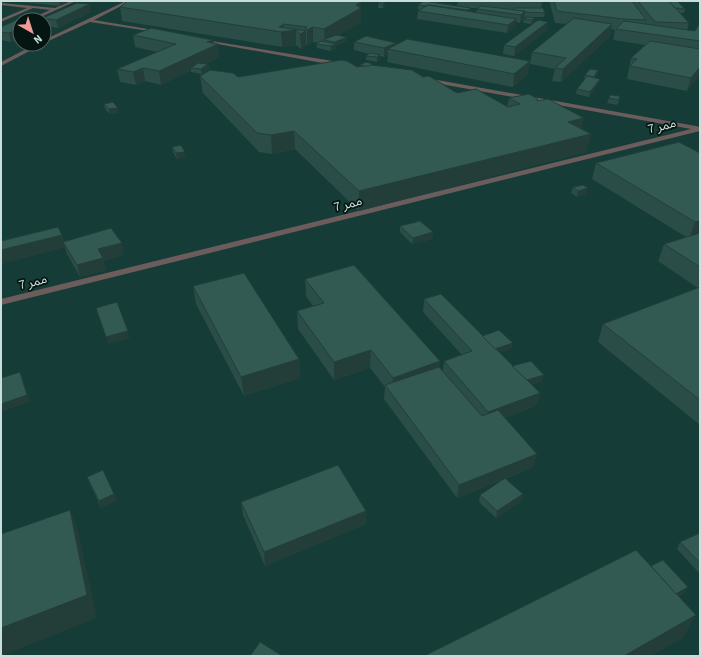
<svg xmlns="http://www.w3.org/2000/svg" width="701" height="657" font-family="'Source Sans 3','Noto Sans Arabic',sans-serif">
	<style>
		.built { fill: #153c37; fill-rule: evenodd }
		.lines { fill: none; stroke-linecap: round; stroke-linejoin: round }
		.lane { fill: #6c5c5b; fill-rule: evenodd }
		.wall { fill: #2b4d47; fill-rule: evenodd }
		.shaded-wall { fill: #233e39 }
		.building { fill: #325952; stroke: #233e39 }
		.labels { text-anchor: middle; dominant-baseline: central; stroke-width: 3.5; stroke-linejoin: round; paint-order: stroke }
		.street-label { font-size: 13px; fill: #c9deda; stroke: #051512 }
	</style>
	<rect width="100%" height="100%" fill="#05302b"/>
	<path class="built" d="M1,1H700V656H1ZM20,20H44V44H20Z"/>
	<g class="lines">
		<g class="lane">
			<polygon points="70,1 76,1 34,20 28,20 50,10 33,8 1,22 1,19 27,8 1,5 1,3 55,8"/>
			<polygon points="126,1 131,1 94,20 160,31 162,33 90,22 44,43 44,40"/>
			<polygon points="199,39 339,62 342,64 339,66 201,41"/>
			<polygon points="36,44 43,44 1,66 1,62"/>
			<polygon points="426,78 696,126 700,127 700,131 1,305 1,299 691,129 424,81 423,80"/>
		</g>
	</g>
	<g class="wall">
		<polygon points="9,1 71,1 60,6"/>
		<polygon points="128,1 360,1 360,2 361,2 361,22 339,35 347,41 336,46 336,48 331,51 317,48 316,44 319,43 313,42 307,45 306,45 301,49 296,45 282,47 122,21 120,7"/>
		<path d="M458,1H542V2L541,8L545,13L544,17H524V19L535,18L534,22L531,24L523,23L524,19L520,23L516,22V27L507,33L417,19L418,11L420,9H418V5L457,6ZM471,8H478L477,9L476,13L471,12Z"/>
		<polygon points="550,1 677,1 685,9 684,13 679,13 689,23 687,30 695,31 700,23 700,75 687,91 627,79 631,58 645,45 613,40 615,30 611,29 610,36 561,82 552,81 555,69 530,64 532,52 567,24 555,23 550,4"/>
		<polygon points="380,2 385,6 383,8 378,8 378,4"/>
		<polygon points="91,12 58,28 45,26 43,18"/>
		<polygon points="20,20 20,38 11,42 1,40 1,27"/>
		<polygon points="547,30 514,56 503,54 504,45"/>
		<polygon points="133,35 213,40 214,44 219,57 205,64 208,64 209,69 202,74 191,72 191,70 161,85 145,81 136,85 120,82 117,69 157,52 135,47"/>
		<polygon points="354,42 396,43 396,45 528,74 513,87 387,62 388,55 384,57 380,56 380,59 377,62 366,60 366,56 369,54 354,50"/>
		<polygon points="360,65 373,66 423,77 457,93 507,106 509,98 538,101 582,129 591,134 586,152 359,211 295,149 272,154 259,152 203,93 200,76 238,77 357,67 360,67"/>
		<polygon points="598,70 597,75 595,78 600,79 599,83 589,97 576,94 577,89 584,80 585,75"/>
		<polygon points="620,96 619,101 617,105 607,103 609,98"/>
		<polygon points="104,104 119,113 110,114 105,109"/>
		<polygon points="172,147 186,157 177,159 173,152"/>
		<polygon points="700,153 700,425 598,342 603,324 698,288 658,261 664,244 686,237 592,179 596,163"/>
		<polygon points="573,187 587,194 577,197 571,193"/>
		<polygon points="400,226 433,232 432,239 412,244 400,232"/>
		<polygon points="62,235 64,241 124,255 103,261 106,270 80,277 67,254 65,247 1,264 1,241"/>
		<polygon points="305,279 440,361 439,367 443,370 444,361 462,355 423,312 424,299 482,336 511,349 500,353 512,366 542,381 531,385 540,393 536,406 505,418 537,454 533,467 505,479 523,494 521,501 496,518 479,502 480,495 502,480 457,498 384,399 385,387 370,368 334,380 298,329 297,311 313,306 306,296"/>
		<polygon points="193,286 299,359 300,378 244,396 196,304"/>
		<polygon points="87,477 114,494 117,500 101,508 90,484"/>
		<polygon points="241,502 366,524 265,566 243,515"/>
		<polygon points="700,533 700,574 677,549 680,542"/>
	</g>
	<g class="shaded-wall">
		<polygon points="59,1 71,1 60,6"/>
		<polygon points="348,1 360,1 360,3 361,2 361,22 329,41 325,40 324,29"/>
		<polygon points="385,2 385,6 383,8 383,4"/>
		<polygon points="90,4 91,12 58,28 56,20"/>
		<polygon points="471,8 471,12 467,14 467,10"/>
		<polygon points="525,11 524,19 520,23 521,15"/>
		<polygon points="535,18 534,22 531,24 532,20"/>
		<polygon points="517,19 516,27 507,33 508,25"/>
		<polygon points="548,22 547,30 514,56 515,47"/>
		<polygon points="284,24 284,31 296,30 296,45 282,47 281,32 279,27"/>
		<polygon points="612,24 610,36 561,82 563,69"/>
		<polygon points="313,27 313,42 307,45 307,30"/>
		<polygon points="20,28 20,38 11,42 9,33"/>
		<polygon points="306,31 306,45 301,49 300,34"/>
		<polygon points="347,37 347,41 336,46 336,48 331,51 331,46 335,44 335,42"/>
		<polygon points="213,40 214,46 218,44 219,57 195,68 191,68 191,70 161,85 159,71 207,42"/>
		<polygon points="396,43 396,51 388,49 388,55 384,57 384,48"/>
		<polygon points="380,55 380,59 377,62 377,57"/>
		<polygon points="530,61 528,74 513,87 514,74"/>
		<polygon points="208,64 209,69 202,74 201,69"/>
		<polygon points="700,67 700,75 687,91 691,78"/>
		<polygon points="143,68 145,81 136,85 133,72"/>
		<polygon points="598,70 597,75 593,81 594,77"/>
		<polygon points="600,79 599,83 589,97 590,92"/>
		<polygon points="118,108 119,113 110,114 109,109"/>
		<polygon points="584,118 580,136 568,122"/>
		<polygon points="294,131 295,149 272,154 271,135"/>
		<polygon points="591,134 586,152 359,211 359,191"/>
		<polygon points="185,152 186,157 177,159 176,153"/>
		<polygon points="588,188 587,194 577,197 578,191"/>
		<polygon points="700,221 700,235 689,239 695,222"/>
		<polygon points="433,232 432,239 412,244 413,238"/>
		<polygon points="62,235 65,247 1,264 1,250"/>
		<polygon points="122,243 124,255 103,261 106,270 80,277 77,265 98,249"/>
		<polygon points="128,331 130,338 108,344 106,337"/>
		<polygon points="513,343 511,349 488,358 489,351"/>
		<polygon points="371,350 370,368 334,380 334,362"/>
		<polygon points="299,359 300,378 244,396 241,377"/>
		<polygon points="440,361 438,380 392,395 393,378"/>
		<polygon points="20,372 23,379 30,402 1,412 1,404"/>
		<polygon points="544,375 542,381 520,388 522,382"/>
		<polygon points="540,393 536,406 486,425 488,412"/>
		<polygon points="537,454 533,467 457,498 459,485"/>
		<polygon points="114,494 117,500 101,508 99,501"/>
		<polygon points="523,494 521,501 496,518 497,511"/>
		<polygon points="70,510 79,534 97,618 1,656 1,628"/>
		<polygon points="366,511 366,524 265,566 264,552"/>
		<polygon points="688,587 685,593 664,606 668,599"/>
		<polygon points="696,615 683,638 651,656 624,656"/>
	</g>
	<g class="building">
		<polygon points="128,1 353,1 361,2 356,5 361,8 324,29 313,27 307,30 305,29 307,27 284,24 279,27 306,31 300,34 296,30 281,32 120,7"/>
		<polygon points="424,1 471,8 467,10 428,5 426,6 418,5"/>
		<polygon points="498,1 542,1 542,2"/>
		<polygon points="554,1 632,1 646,20 624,19 557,11"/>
		<polygon points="638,1 669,1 689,23 655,22"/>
		<polygon points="669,1 677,1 685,9 675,8"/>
		<polygon points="380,2 385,2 383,4 378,4"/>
		<polygon points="77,3 90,4 56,20 43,18"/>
		<polygon points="428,5 517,19 508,25 418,11"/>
		<polygon points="481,6 525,11 521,15 477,9"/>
		<polygon points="514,8 543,8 545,13 525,12 525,11 514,10"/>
		<polygon points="25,16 43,18 39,20 20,20 20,28 9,33 1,32 1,27"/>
		<polygon points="527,17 535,18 532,20 524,19"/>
		<polygon points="574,18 612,24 563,69 555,68 566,58 532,52"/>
		<polygon points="538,20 548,22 515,47 504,45"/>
		<polygon points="624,21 695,31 700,23 700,41 616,29"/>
		<polygon points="151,28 213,40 207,42 218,44 159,71 143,68 133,72 117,69 176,44 133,35"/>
		<polygon points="336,35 347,37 335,42 323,40"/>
		<polygon points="366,36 396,43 384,48 354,42"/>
		<polygon points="407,39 530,61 514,74 388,49"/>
		<polygon points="321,41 336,44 331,46 316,44"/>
		<polygon points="650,41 700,49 700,67 691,78 630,66 637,59 631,58"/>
		<polygon points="370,53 380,55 377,57 366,56"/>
		<polygon points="341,60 347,61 357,67 372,65 412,70 423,77 429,76 457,93 476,89 508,107 520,104 509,98 529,94 538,99 537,101 548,99 584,118 568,122 591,134 359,191 294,131 271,135 257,133 200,76 210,70 233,73 238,77"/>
		<polygon points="366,62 373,64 369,66 365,66 360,65"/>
		<polygon points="198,63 208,64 201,69 191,68"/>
		<polygon points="590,69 598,70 594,77 585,75"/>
		<polygon points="587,76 600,79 590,92 577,89"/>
		<polygon points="610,95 620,96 618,100 609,98"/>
		<polygon points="113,102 118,108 109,109 104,104"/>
		<polygon points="679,142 700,153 700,221 695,222 596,163"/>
		<polygon points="181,145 185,152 176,153 172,147"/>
		<polygon points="583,185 588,188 578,191 573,187"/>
		<polygon points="420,221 433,232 413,238 400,226"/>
		<polygon points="58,227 62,235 1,250 1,241"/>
		<polygon points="111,228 122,243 98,249 103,258 77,265 63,242"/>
		<polygon points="700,233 700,267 664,244"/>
		<polygon points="354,265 440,361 393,378 371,350 334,362 297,311 324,303 305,279"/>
		<polygon points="244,273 299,359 241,377 193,286"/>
		<polygon points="700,287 700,400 603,324"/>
		<polygon points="441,294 540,393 488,412 444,361 472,351 424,299"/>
		<polygon points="117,302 128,331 106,337 96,308"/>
		<polygon points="499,330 513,343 495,349 482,336"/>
		<polygon points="531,361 544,375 527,380 512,366"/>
		<polygon points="439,367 482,416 498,410 537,454 459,485 385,385"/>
		<polygon points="20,372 27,395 1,404 1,378"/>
		<polygon points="338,465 366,511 264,552 241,502"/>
		<polygon points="103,470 114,494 99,501 87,477"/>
		<polygon points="505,478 523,494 497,511 480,495"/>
		<polygon points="70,510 87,595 1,628 1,534"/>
		<polygon points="700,533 700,563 680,542"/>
		<polygon points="636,550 696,615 624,656 424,656"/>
		<polygon points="663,560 688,587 676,594 651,566"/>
		<polygon points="260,642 281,655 281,656 250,656"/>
	</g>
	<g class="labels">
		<g class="street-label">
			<text transform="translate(662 126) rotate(-14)">ممر 7</text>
			<text transform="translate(348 204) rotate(-14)">ممر 7</text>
			<text transform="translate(33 282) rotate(-14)">ممر 7</text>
		</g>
	</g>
	<rect width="701" height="657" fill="none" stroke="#c9deda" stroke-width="4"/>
	<g transform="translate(32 32) rotate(141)"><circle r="19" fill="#051512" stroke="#536562"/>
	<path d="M0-3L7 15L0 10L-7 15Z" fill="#f59b97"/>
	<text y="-6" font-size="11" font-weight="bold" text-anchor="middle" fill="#c9deda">N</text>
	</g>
</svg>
